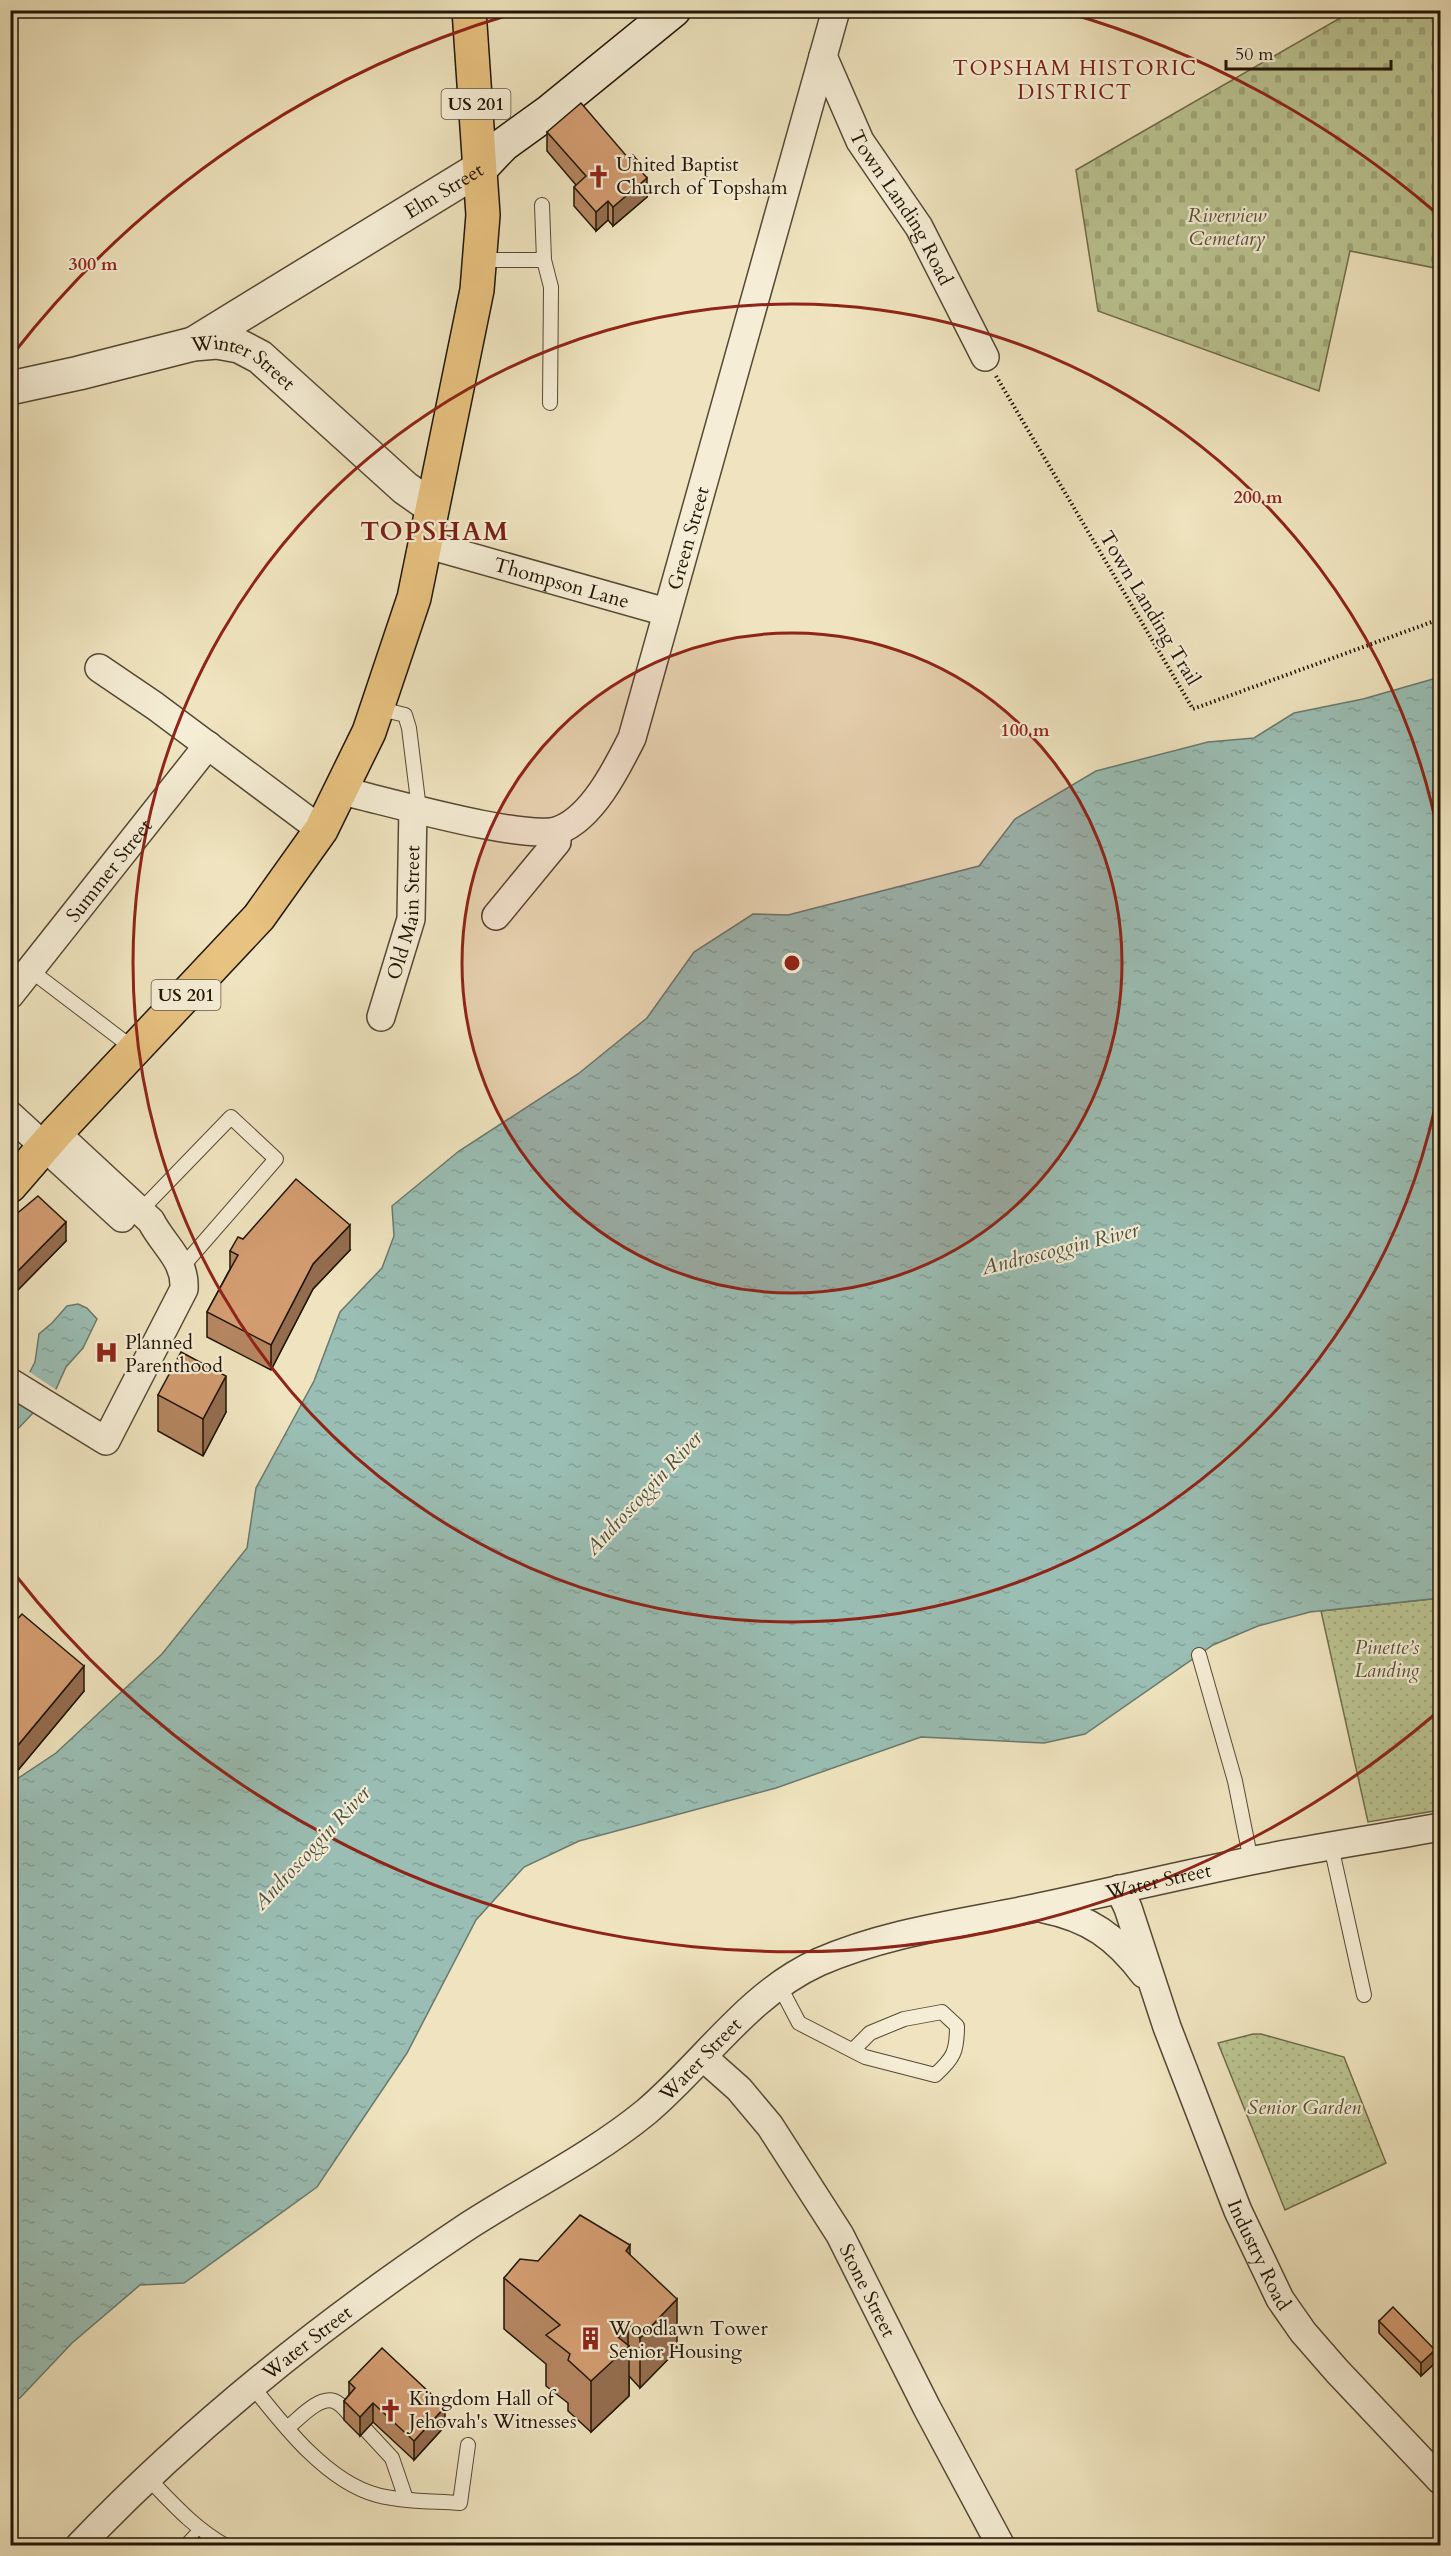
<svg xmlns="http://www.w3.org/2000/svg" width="1451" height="2556" font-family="Cardo,serif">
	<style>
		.cemetery { fill: url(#cemetery-stones); stroke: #6d6c4b; stroke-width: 1.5 }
		.park { fill: url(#park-dots); stroke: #6d6c4b; stroke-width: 1.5 }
		.water { fill: url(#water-ripples); stroke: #697a6e; stroke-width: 1.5 }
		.pier { fill: #efe4bf }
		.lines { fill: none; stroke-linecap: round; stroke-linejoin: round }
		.service-casing { stroke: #544934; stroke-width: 16 }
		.minor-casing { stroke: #544934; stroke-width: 30 }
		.tertiary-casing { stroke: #544934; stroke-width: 36 }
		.secondary-casing { stroke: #201505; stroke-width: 36 }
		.primary-casing { stroke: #201505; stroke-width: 36 }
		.path { stroke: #201505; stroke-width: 4; stroke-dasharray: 1.5 3; stroke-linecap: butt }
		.service { stroke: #f5edd5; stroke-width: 14 }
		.minor { stroke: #f5edd5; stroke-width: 27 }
		.tertiary { stroke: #f5edd5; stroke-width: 33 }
		.secondary { stroke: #f5edd5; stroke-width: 33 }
		.primary { stroke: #e8c280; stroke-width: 33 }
		.wall { fill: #b58661; stroke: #201505; stroke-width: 1.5 }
		.shaded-wall { fill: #946d4f; stroke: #201505; stroke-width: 1.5 }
		.building { fill: #d39c71; stroke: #201505; stroke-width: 1.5 }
		.ring { fill: none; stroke: #8f2418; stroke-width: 3 }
		.labels { text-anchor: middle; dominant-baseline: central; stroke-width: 4.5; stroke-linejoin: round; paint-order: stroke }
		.shield { fill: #f5edd5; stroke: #605643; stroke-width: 1.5 }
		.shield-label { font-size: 18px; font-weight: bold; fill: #201505 }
		.poi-label { font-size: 20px; fill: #201505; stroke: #f5edd5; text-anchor: start }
		.street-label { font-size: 20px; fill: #201505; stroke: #f5edd5 }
		.park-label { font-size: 20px; font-style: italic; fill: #565236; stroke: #f5edd5 }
		.neighbourhood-label { font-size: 21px; letter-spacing: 1.5px; fill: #7a1f14; stroke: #f5edd5 }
		.water-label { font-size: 21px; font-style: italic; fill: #4b5042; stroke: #f5edd5 }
		.district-label { font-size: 26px; font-weight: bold; letter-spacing: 1.5px; fill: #7a1f14; stroke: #f5edd5 }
		.centre { fill: #8f2418; stroke: #f5edd5; stroke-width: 3 }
		.ring-label { font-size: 18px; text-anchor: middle; font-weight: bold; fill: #8f2418; stroke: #f5edd5; stroke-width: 4.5; stroke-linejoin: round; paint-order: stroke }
	</style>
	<defs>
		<pattern id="cemetery-stones" width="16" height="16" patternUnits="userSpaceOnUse" patternTransform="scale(1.5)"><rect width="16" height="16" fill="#bac491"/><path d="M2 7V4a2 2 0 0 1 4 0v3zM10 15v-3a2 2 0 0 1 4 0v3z" fill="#a0a87c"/></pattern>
		<pattern id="park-dots" width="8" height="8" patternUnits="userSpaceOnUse" patternTransform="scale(1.5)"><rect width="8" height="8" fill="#bac491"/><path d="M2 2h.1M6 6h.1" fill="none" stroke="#a0a87c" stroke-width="1.8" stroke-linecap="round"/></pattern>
		<pattern id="water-ripples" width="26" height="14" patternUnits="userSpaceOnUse" patternTransform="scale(1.5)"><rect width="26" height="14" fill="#9abeb4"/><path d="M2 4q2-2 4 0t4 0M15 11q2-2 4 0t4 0" fill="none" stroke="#84a299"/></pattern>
	</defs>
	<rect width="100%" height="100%" fill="#efe4bf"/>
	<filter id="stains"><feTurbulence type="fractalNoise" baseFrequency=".00333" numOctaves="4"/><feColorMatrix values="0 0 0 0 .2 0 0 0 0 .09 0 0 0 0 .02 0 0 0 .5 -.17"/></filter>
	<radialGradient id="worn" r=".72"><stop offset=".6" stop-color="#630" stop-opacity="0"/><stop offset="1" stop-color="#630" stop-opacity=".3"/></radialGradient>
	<polygon class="cemetery" points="1354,10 1440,11 1440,269 1350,251 1319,391 1098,311 1076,170"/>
	<g class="park">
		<polygon points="1440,1598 1440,1810 1368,1822 1321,1611"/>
		<polygon points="1253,2034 1261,2034 1344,2057 1386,2163 1285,2210 1218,2043"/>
	</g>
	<g class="water">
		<polygon points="1440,677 1440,1598 1310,1612 1258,1626 1213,1645 1085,1734 1044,1743 921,1737 776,1788 579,1841 524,1867 476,1920 407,2053 317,2187 184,2283 140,2285 72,2343 20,2398 11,2402 11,1783 56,1753 162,1654 247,1548 256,1488 314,1381 340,1312 382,1268 394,1236 392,1206 459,1151 578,1074 647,1018 694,952 753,914 788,915 979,866 1015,819 1096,771 1208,742 1254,738 1294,713 1363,699"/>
		<polygon points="78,1304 87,1308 97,1319 83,1348 66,1367 56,1389 11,1436 11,1408 35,1362 39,1334 52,1323 67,1306"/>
	</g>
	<polygon class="pier" points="28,1371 58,1391 37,1414 12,1399"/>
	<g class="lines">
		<defs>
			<g id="service">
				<polyline points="542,205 544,260 551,287 550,403"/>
				<polyline points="480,260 544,260"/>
				<polyline points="377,708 405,715 409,728 419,809"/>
				<polyline points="30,970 134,1049"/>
				<polyline points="141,1210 231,1117 276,1159 182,1267"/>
				<polyline points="1199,1655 1235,1781 1251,1861"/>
				<polyline points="1331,1846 1364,1995"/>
				<path d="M779,1985L799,2023L865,2057L935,2075C954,2058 957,2051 957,2026L942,2012L904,2019L870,2033L853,2050"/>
				<path d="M253,2387C283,2425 327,2482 377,2495C404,2502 433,2501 460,2503L468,2445"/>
				<path d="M287,2428C298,2420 318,2396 334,2401C340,2403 345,2409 349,2414"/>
				<polyline points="366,2430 392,2458 406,2499"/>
				<path d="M147,2477C172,2503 195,2529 226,2546"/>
				<polyline points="186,2546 201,2530"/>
			</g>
			<g id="minor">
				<path id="s1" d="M823,56L860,141L919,227L985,357"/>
				<path id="s2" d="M425,544L666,612"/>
				<polyline points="99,668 155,706 321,830"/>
				<path id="s3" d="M342,791C383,800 526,842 559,830C592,818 617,768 632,738L836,10"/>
				<polyline points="496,916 557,842 557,831"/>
				<path id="s4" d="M10,995L208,745"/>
				<path id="s5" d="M381,1017L411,919L413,807"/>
				<polyline points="10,1115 122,1218"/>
				<path d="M10,1382L106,1441L184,1289C186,1260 163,1245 151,1221L56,1133"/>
				<path id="s6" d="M1119,1889L1128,1908L1167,2027L1238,2211L1280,2299L1303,2332L1337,2371L1440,2480"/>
				<path d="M1044,1909C1089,1918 1116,1937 1144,1974"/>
				<path id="s7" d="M703,2057L739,2089L770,2126L840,2235L927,2408L1001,2546"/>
				<path id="s8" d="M79,2546C194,2426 327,2320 465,2228C525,2189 591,2157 646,2112C704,2063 748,1994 819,1962C888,1932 963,1923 1035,1908C1110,1892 1185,1874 1260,1859C1320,1847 1381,1838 1440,1827"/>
			</g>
			<g id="tertiary">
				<path id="s9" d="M193,344L482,167"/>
				<path id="s10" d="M10,388L79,373L193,344L217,342L239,346L260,357L405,488L432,507"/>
			</g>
			<polyline id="secondary" points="482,167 503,145 550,111 674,10"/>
			<polyline id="primary" points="10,1186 56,1133 259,917 321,830 369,732 414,598 477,290 483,215 469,10"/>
		</defs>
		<use href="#service" class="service-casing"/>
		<use href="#minor" class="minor-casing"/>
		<use href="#tertiary" class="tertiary-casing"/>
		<use href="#secondary" class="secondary-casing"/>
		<use href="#primary" class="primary-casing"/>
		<polyline class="path" points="996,376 1193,709 1440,619"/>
		<use href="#service" class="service"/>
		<use href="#minor" class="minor"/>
		<use href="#tertiary" class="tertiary"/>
		<use href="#secondary" class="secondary"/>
		<use href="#primary" class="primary"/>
	</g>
	<g class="wall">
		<polygon points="547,132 639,169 647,197 613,226 608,220 596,231 574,206 574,187 576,185 547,151"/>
		<polygon points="14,1216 66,1241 15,1293 10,1289 10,1226 14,1222"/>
		<polygon points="243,1239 350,1250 313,1289 271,1370 207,1337 207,1312 230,1269 230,1251"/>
		<polygon points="158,1395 226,1412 203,1456 158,1431"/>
		<polygon points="10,1627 84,1691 14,1775 10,1772"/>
		<polygon points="630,2255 677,2350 640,2388 629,2376 629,2396 591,2432 568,2411 568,2403 546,2386 546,2364 504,2329 504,2278 538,2261"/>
		<polygon points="1379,2321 1435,2363 1421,2376 1379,2333"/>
		<polygon points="1440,2371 1440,2398 1436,2394 1436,2375"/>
		<polygon points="349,2382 445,2426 414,2460 373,2422 360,2436 344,2420 344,2401 349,2395"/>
	</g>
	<g class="shaded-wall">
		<polygon points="647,178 647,197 613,226 613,207"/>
		<polygon points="608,201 608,220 596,231 596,212"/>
		<polygon points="66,1222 66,1241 15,1293 15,1274"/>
		<polygon points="350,1225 350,1250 313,1289 271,1370 271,1345 313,1264"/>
		<polygon points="226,1376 226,1412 203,1456 203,1419"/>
		<polygon points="84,1666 84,1691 14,1775 14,1750"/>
		<polygon points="630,2245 630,2296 626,2251"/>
		<polygon points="677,2299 677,2350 640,2388 640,2338"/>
		<polygon points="628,2323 628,2347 629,2346 629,2396 591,2432 591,2381"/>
		<polygon points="1435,2350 1435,2363 1421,2376 1421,2363"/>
		<polygon points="373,2403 373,2422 360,2436 360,2417"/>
		<polygon points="445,2407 445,2426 414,2460 414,2441"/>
	</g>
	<g class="building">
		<polygon points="581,103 629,159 633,155 639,162 636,165 647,178 613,207 608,201 596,212 574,187 586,176 547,132"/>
		<polygon points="296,1179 350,1225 313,1264 271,1345 207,1312 238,1255 230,1251 238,1237 243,1239"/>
		<polygon points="38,1196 66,1222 15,1274 10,1270 10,1226 15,1221 14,1216"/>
		<polygon points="181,1352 226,1376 203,1419 158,1395"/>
		<polygon points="22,1614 84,1666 14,1750 10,1747 10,1627"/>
		<polygon points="580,2215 630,2245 626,2251 677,2299 640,2338 628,2323 618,2337 629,2346 591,2381 568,2360 570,2354 546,2335 560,2325 504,2278 520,2259 538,2261"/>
		<polygon points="1393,2307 1435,2350 1421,2363 1379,2321"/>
		<polygon points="382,2348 445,2407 414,2441 373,2403 360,2417 344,2401 355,2388 349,2382"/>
		<polygon points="1440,2371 1440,2379 1436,2375"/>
		<polygon points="199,2537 209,2546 190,2546"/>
	</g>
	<circle cx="792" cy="963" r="330" fill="#8f2418" fill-opacity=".12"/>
	<g class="ring">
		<circle cx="792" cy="963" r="330"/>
		<path d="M1440 1083A659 659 0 1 1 1440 843"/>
		<path d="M1434 1715A989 989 0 0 1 13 1572M13 354A989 989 0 0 1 519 12M1065 12A989 989 0 0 1 1434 211"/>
	</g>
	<defs>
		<symbol id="church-bare" viewBox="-9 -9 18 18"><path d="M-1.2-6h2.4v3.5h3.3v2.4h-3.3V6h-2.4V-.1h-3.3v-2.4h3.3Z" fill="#8f2418" stroke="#f5edd5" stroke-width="2.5" paint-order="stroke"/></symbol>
		<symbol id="hospital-bare" viewBox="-9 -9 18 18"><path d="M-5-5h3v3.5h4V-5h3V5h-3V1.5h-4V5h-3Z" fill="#8f2418" stroke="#f5edd5" stroke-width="2.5" paint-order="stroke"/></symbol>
		<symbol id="building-bare" viewBox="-9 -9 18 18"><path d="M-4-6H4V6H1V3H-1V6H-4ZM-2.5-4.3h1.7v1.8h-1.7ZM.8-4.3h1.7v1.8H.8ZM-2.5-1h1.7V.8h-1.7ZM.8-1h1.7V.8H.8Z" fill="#8f2418" stroke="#f5edd5" stroke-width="2.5" paint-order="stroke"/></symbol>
	</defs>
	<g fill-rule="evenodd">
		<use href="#church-bare" x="582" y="160" width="33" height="33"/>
		<use href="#hospital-bare" x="90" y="1336" width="33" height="33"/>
		<use href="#building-bare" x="574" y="2322" width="33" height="33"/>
		<use href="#church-bare" x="374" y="2394" width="33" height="33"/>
	</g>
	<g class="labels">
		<g class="shield">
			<rect x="441.5" y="89" width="69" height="30" rx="4.5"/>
			<rect x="151.5" y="980" width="69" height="30" rx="4.5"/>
		</g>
		<g class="shield-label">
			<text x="476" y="104">US 201</text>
			<text x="186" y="995">US 201</text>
		</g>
		<g class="poi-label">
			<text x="616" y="164">United Baptist<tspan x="616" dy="23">Church of Topsham</tspan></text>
			<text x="125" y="1342">Planned<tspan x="125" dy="23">Parenthood</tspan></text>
			<text x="609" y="2328">Woodlawn Tower<tspan x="609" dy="23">Senior Housing</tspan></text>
			<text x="409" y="2398">Kingdom Hall of<tspan x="409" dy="23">Jehovah's Witnesses</tspan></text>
		</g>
		<g class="street-label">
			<text stroke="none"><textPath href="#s9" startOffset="294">Elm Street</textPath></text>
			<text stroke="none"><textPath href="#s1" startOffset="171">Town Landing Road</textPath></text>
			<text stroke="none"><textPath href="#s10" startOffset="244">Winter Street</textPath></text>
			<text stroke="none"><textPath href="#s3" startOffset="549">Green Street</textPath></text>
			<text stroke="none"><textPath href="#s2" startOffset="142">Thompson Lane</textPath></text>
			<text transform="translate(1150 608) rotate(59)">Town Landing Trail</text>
			<text stroke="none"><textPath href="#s4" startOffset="159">Summer Street</textPath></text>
			<text stroke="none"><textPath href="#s5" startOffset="108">Old Main Street</textPath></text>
			<text stroke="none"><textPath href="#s8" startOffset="1296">Water Street</textPath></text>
			<text stroke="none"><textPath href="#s8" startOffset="792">Water Street</textPath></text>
			<text stroke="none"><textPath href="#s6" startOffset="392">Industry Road</textPath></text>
			<text stroke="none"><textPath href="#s7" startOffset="288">Stone Street</textPath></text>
			<text stroke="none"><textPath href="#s8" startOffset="306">Water Street</textPath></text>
		</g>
		<g class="park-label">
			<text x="1227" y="215">Riverview<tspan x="1227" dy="23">Cemetary</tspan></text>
			<text x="1387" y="1647">Pinette’s<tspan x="1387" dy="23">Landing</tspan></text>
			<text x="1304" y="2107">Senior Garden</text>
		</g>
		<g class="neighbourhood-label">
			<text x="1075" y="68">TOPSHAM HISTORIC<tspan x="1075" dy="24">DISTRICT</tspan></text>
		</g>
		<g class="water-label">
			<text transform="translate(1060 1249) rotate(-14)">Androscoggin River</text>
			<text transform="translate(644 1493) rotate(-47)">Androscoggin River</text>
			<text transform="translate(312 1848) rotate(-47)">Androscoggin River</text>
		</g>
		<g class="district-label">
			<text x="435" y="531">TOPSHAM</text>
		</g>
	</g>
	<circle cx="792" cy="963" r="9" class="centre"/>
	<g class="ring-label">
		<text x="93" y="270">300 m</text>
		<text x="1258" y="503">200 m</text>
		<text x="1025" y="736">100 m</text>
	</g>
	<rect width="1451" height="2556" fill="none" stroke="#efe4bf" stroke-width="36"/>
	<rect x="12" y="12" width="1427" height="2532" fill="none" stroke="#201505" stroke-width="3"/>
	<rect x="18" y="18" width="1415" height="2520" fill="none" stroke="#201505" stroke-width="1.5"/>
	<path d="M1226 60v9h165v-9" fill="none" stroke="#201505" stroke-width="3"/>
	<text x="1235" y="60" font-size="18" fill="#201505" stroke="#f5edd5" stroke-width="4.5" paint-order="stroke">50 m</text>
	<rect width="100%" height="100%" filter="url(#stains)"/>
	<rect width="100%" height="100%" fill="url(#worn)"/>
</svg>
